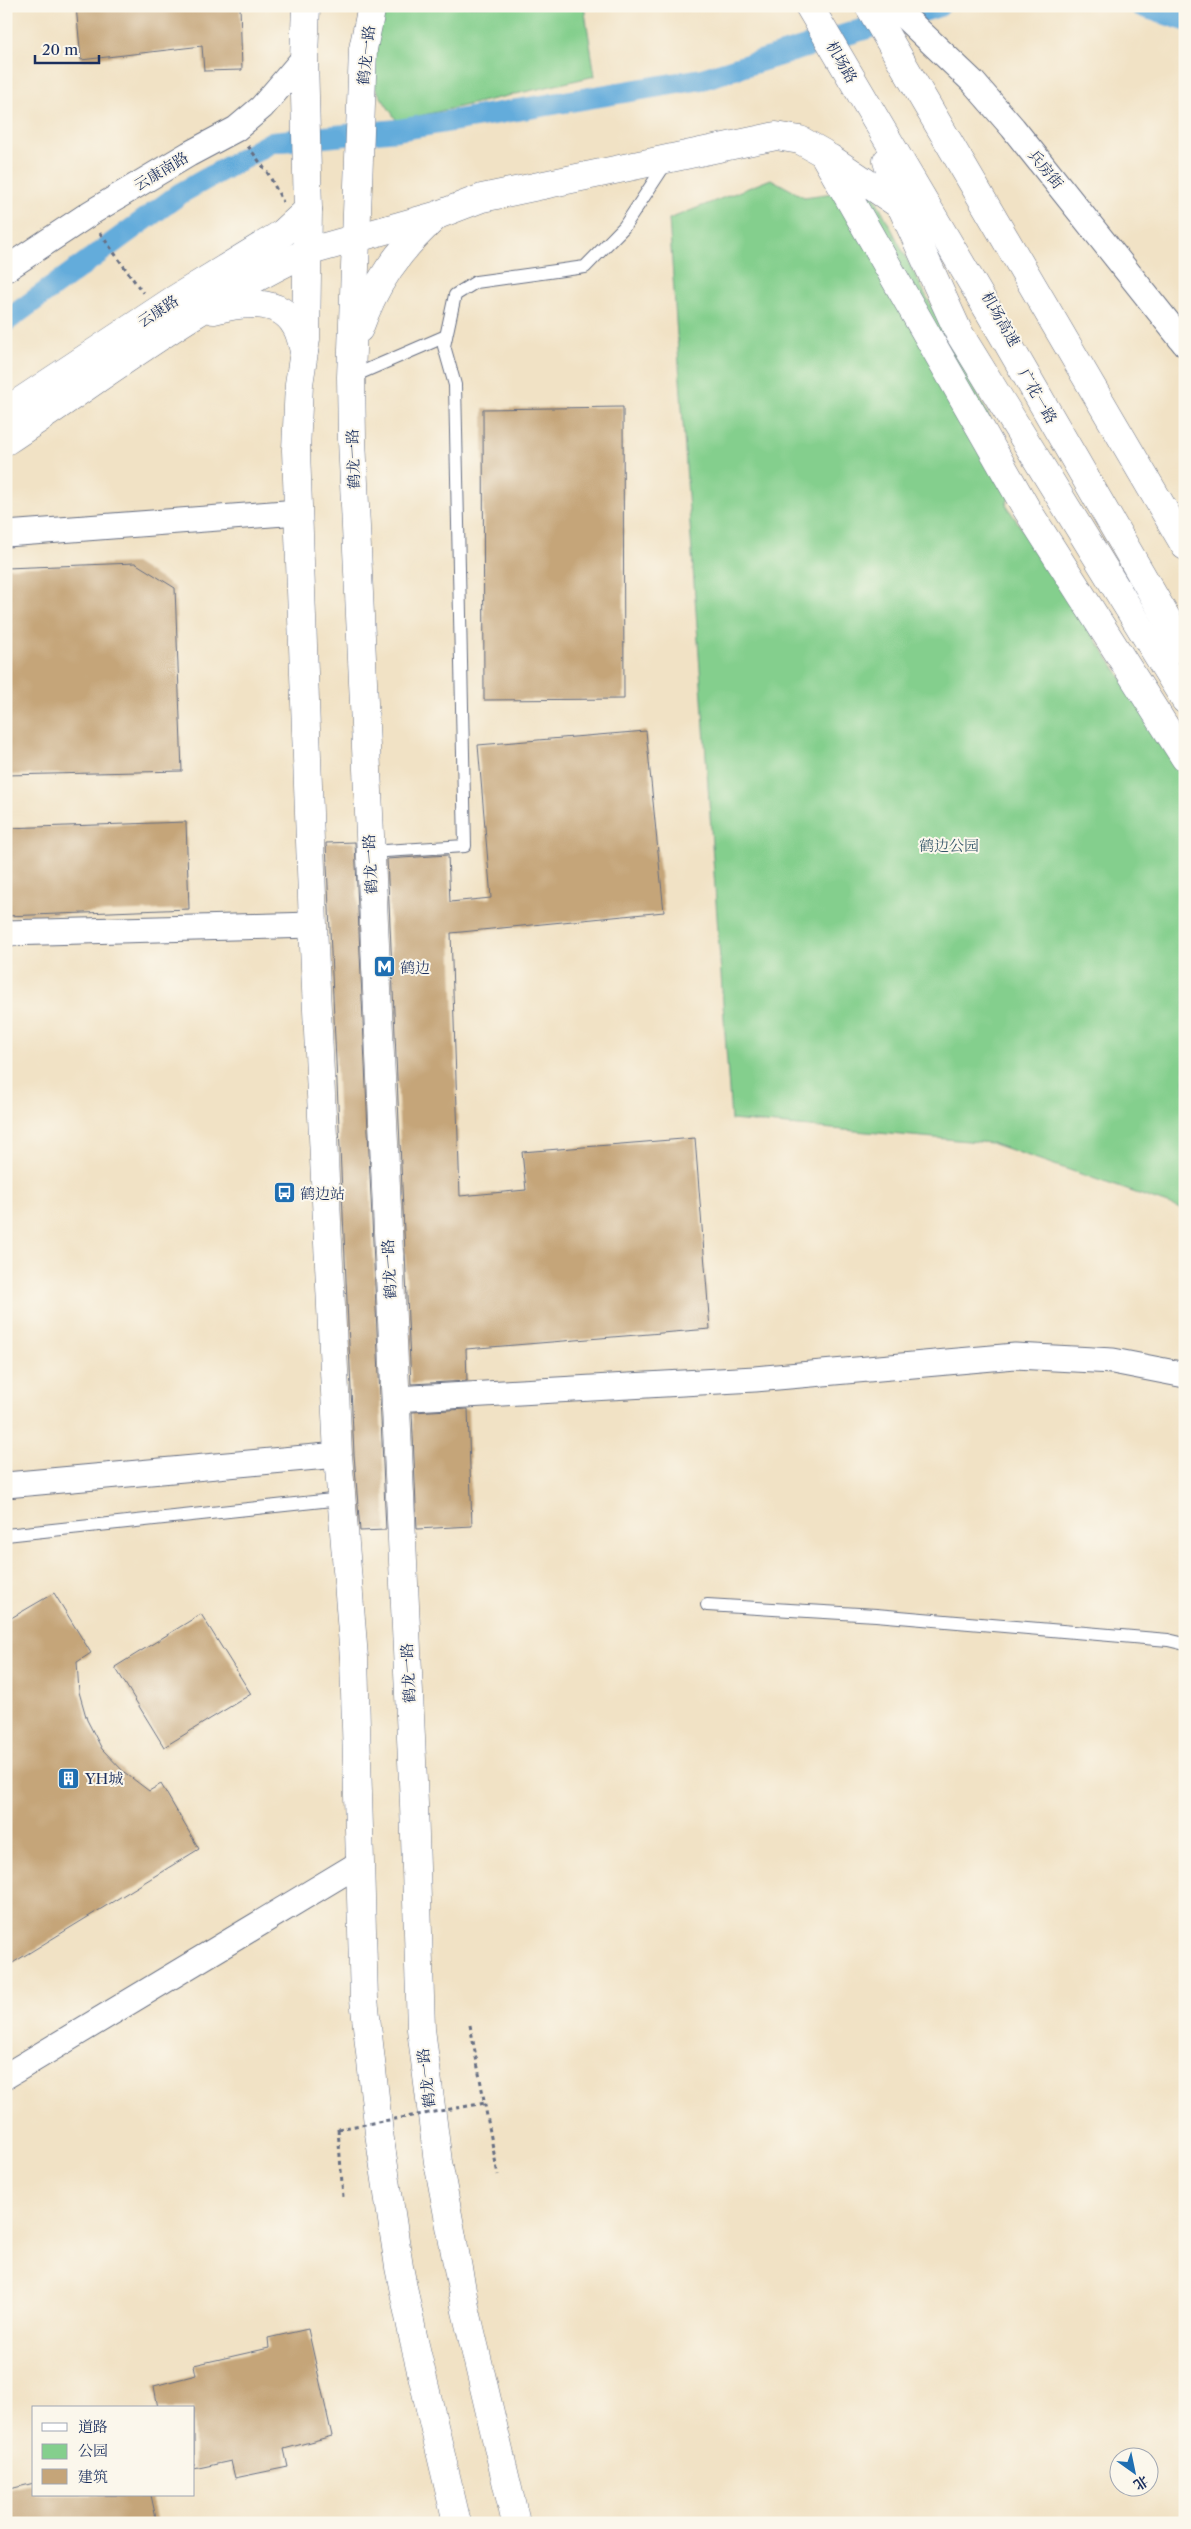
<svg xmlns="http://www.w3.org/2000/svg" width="1191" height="2529" font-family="'Libre Caslon Text','Noto Serif SC',serif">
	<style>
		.green { fill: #84cf8d; stroke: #507f76 }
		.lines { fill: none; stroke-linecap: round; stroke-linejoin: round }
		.canal { stroke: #64acdb; stroke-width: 22 }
		.building { fill: #c5a579 }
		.lane-casing { stroke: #666e82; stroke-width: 14 }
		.street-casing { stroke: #666e82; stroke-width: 27 }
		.secondary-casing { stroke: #666e82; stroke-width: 29 }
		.highway-casing { stroke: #666e82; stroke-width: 29 }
		.path { stroke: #666e82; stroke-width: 3; stroke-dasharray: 4 4; stroke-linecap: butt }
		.lane { stroke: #fff; stroke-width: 12 }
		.street { stroke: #fff; stroke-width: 25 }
		.secondary { stroke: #fff; stroke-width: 28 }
		.highway { stroke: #fff; stroke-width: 28 }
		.path-bridge { stroke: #666e82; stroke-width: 3; stroke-dasharray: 4 4; stroke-linecap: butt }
		.labels { text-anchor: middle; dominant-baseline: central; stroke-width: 4; stroke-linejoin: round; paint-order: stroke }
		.street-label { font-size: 15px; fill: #1b2f5e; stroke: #fbf7ec }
		.park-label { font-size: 15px; fill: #35576a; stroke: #fbf7ec }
		.poi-label { font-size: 15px; fill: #1b2f5e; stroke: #fbf7ec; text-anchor: start }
	</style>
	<rect width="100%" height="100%" fill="#fbf7ec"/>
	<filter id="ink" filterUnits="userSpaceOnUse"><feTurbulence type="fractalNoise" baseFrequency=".02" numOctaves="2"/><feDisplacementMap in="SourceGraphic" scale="10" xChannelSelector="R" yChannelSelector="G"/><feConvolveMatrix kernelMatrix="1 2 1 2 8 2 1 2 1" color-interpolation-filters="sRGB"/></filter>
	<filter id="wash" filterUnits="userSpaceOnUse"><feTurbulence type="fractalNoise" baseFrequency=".0096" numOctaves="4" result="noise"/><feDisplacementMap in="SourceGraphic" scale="20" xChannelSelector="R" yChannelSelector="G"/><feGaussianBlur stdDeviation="1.12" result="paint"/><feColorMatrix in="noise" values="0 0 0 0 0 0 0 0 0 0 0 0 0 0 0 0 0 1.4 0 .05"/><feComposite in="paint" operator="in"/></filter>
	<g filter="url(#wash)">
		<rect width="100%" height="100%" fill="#f1e2c5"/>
		<g class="green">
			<polygon points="368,6 584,6 595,76 397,121 373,85"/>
			<polygon points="771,179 804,197 870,188 1019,474 1006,505 1185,773 1185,1210 991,1143 731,1120 669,219"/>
		</g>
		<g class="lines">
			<g class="canal">
				<polyline points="1141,6 1185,20"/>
				<polyline points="6,321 181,193 272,142 398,130 702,79 939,6"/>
			</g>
		</g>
		<g id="blocks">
			<g class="building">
				<polygon points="76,6 240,6 242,70 204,71 202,46 81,60"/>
				<polygon points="623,407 624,699 484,700 483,409"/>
				<polygon points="135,563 175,588 182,771 6,775 6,568"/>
				<polygon points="646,731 664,912 451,933 460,1196 526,1190 522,1152 695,1138 710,1329 466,1349 467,1381 411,1384 387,859 448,855 450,902 491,898 478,745"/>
				<polygon points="186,822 189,909 6,916 6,828"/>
				<polygon points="355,842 386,1530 360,1531 354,1454 326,843"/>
				<polygon points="468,1409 472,1526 417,1529 412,1412"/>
				<polygon points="54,1593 91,1653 77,1662 79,1692 87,1720 102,1749 124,1772 149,1791 161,1784 199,1849 6,1967 6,1621"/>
				<polygon points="201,1614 251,1694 164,1747 115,1667"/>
				<polygon points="308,2329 332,2436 284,2449 288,2467 235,2478 231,2461 194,2469 194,2408 158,2408 154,2386 196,2375 194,2365 269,2348 268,2338"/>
				<polygon points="34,2483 34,2495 151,2495 157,2523 6,2523 6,2490"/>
			</g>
		</g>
	</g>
	<g filter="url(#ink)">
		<use href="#blocks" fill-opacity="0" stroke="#666e82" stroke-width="1"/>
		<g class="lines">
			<defs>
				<g id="lane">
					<polyline points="351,377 446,336"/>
					<polyline points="369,852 465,846 455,385 444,346 455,295 476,282 585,267 624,227 668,160"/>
					<polyline points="6,1535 341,1499"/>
					<polyline points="707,1605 876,1615 1168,1640 1185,1644"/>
				</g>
				<g id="street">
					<polyline points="893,6 973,82 1013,128 1185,344"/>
					<polyline points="6,269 92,212 189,154 236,129 262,107 304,58"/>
					<polyline points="6,534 298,512"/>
					<polyline points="6,933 313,925"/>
					<polyline points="395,1399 755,1379 1015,1356 1113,1361 1185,1375"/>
					<polyline points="6,1485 338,1455"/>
					<polyline points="6,2076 360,1863"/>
				</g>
				<g id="secondary">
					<path d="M214,310C239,303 279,297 295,325C300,332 302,343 304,351"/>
					<polyline points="6,411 172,301 283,233 308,210"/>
					<path d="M6,441C103,377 202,301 307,252"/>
				</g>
				<g id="highway">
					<polyline points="306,6 304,58 308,210 306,339 299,384 296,450 313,925 338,1455 354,1658 364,1999 379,2133 399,2267 414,2341 457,2523"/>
					<polyline points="372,6 363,49 351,377 352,439 414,1804 421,2029 438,2162 466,2311 516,2523"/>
					<polyline points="809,6 1007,342 1185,650"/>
					<polyline points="869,6 1185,546"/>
					<polyline points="830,158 901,206"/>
					<polyline points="887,161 901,206 959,333 1185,700"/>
					<polyline points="307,252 435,216 482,198 776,136 800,140 823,153 1026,508 1185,758"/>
					<path d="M359,329C375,283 398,251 433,219"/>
				</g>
			</defs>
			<use href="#lane" class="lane-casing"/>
			<use href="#street" class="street-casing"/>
			<use href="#secondary" class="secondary-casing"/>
			<use href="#highway" class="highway-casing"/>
			<g class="path">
				<polyline points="248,146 269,175 283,202"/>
				<polyline points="100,233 143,293"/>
				<polyline points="470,2025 498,2175"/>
				<polyline points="338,2129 343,2197"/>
			</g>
			<use href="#lane" class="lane"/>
			<use href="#street" class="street"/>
			<use href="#secondary" class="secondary"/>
			<use href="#highway" class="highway"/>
			<polyline class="path-bridge" points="338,2129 485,2103"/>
		</g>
	</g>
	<defs>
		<symbol id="metro-square" viewBox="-11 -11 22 22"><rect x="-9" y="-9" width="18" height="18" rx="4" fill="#1f6fb2" stroke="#fbf7ec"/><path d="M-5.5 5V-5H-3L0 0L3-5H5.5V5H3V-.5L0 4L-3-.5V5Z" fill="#fff"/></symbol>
		<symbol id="bus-square" viewBox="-11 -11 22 22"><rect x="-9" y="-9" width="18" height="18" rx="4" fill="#1f6fb2" stroke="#fbf7ec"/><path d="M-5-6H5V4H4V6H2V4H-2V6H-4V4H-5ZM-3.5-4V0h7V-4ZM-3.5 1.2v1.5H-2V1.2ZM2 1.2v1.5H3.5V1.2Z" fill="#fff"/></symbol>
		<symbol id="building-square" viewBox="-11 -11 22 22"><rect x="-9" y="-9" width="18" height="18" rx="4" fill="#1f6fb2" stroke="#fbf7ec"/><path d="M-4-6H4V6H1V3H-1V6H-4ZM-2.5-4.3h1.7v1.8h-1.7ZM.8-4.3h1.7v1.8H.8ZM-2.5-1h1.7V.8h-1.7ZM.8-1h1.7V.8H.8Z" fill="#fff"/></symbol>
	</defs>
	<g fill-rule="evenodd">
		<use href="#metro-square" x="372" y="954" width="25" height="25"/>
		<use href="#bus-square" x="272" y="1180" width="25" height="25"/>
		<use href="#building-square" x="56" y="1766" width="25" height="25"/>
	</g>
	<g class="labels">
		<g class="street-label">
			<text transform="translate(366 55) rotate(-84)">鹤龙一路</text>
			<text transform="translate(842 62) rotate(60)">机场路</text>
			<text transform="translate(1046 169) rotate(51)">兵房街</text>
			<text transform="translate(161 171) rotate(-31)">云康南路</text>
			<text transform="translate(158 311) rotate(-33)">云康路</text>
			<text transform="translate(1001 319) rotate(60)">机场高速</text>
			<text transform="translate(1038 396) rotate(60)">广花一路</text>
			<text transform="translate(353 459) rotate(-92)">鹤龙一路</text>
			<text transform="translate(370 864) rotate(-93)">鹤龙一路</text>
			<text transform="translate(389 1269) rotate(-93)">鹤龙一路</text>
			<text transform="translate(408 1673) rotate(-93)">鹤龙一路</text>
			<text transform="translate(426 2078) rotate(-97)">鹤龙一路</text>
		</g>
		<g class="park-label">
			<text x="949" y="845">鹤边公园</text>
		</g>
		<g class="poi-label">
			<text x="400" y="967">鹤边</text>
			<text x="300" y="1193">鹤边站</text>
			<text x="85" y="1778">YH城</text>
		</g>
	</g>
	<rect width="1191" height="2529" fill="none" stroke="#fbf7ec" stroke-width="25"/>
	<rect x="32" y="2406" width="162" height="90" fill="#fbf7ec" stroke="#a1a7b3"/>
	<rect x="42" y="2423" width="25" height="8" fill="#ffffff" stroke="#a1a7b3"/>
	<text x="78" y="2432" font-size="15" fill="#1b2f5e">道路</text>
	<rect x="42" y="2444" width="25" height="15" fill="#84cf8d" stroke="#a1a7b3"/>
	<text x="78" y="2456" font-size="15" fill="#1b2f5e">公园</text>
	<rect x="42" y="2469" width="25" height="15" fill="#c5a579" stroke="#a1a7b3"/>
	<text x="78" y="2482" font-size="15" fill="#1b2f5e">建筑</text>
	<g transform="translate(1134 2472) rotate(147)"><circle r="24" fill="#fbf7ec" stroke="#a1a7b3"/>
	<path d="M0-4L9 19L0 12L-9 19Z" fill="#1f6fb2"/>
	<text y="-8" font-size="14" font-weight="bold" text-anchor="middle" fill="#1b2f5e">北</text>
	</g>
	<path d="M35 55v8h64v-8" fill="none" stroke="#1b2f5e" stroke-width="2.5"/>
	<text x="42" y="55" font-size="15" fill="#1b2f5e" stroke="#fbf7ec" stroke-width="4" paint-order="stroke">20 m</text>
</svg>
